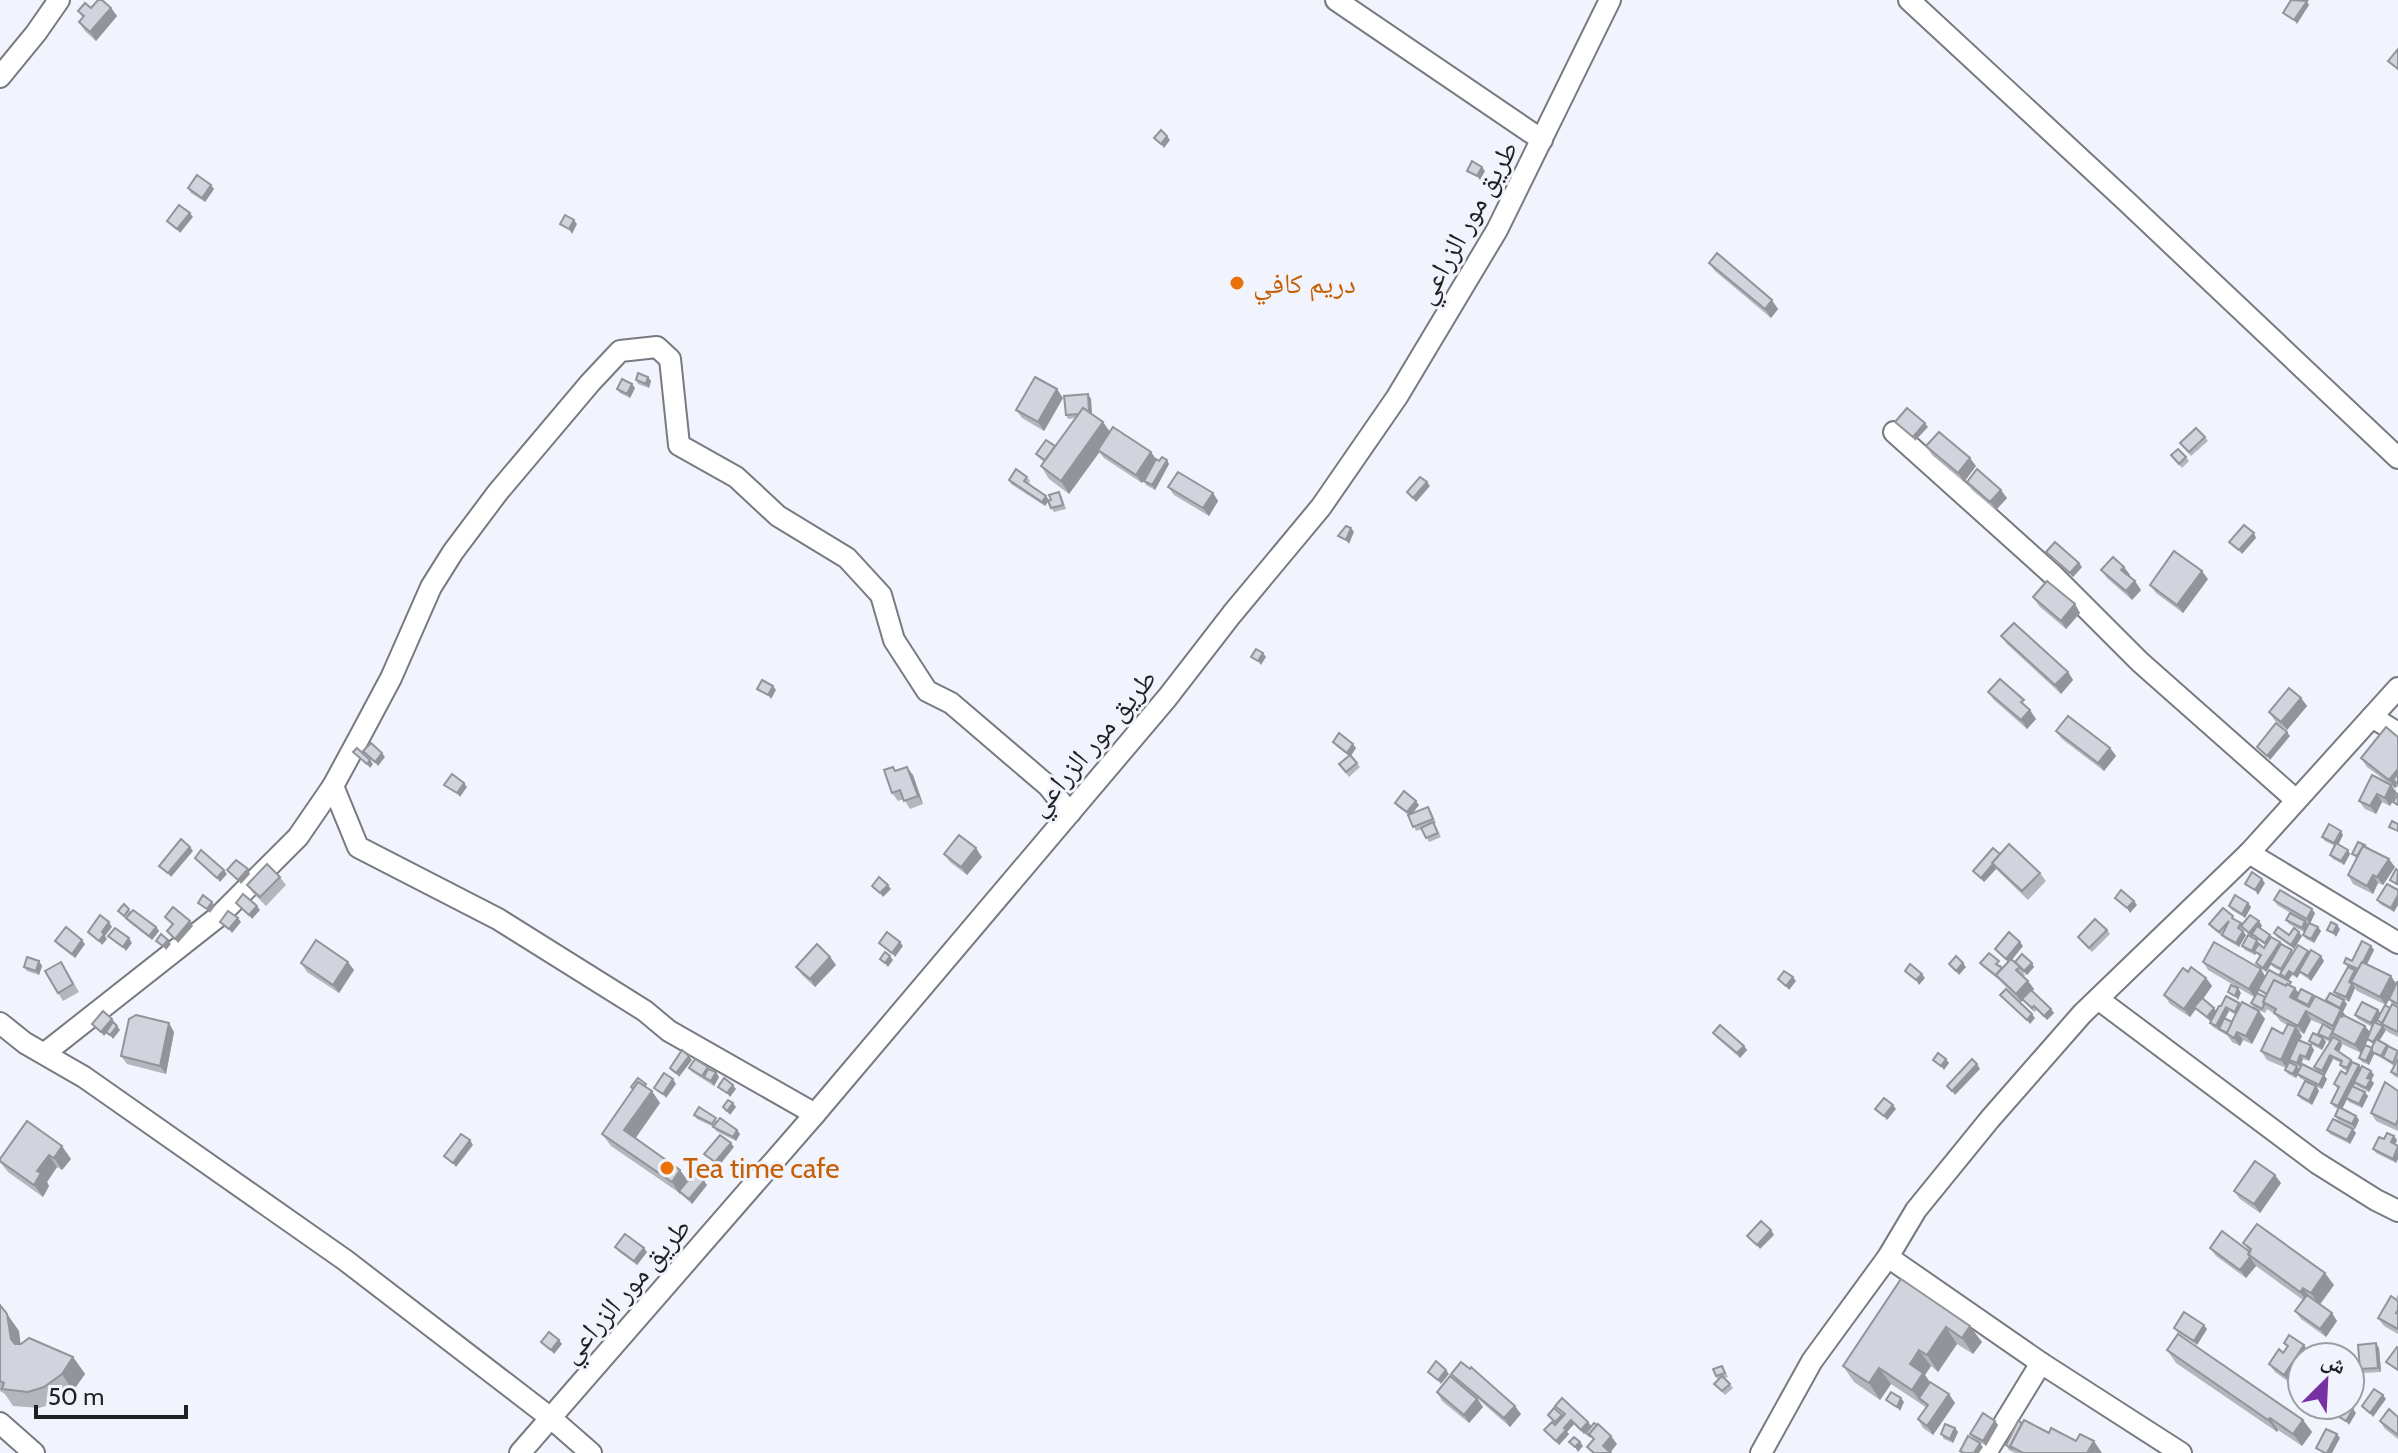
<svg xmlns="http://www.w3.org/2000/svg" width="2398" height="1453" font-family="Cabin,'Noto Naskh Arabic',sans-serif">
	<style>
		.lines { fill: none; stroke-linecap: round; stroke-linejoin: round }
		.minor-casing { stroke: #787a81; stroke-width: 24 }
		.minor { stroke: #fff; stroke-width: 20 }
		.wall { fill: #b4b6bd; fill-rule: evenodd }
		.shaded-wall { fill: #92949a }
		.building { fill: #d1d4dc; stroke: #92949a; stroke-width: 2 }
		.food-dot { fill: #e8710a; stroke: #f1f4fc; stroke-width: 3 }
		.labels { text-anchor: middle; dominant-baseline: central; stroke-width: 6; stroke-linejoin: round; paint-order: stroke }
		.street-label { font-size: 28px; fill: #1f2022; stroke: #f1f4fc }
		.food-label { font-size: 28px; fill: #c56008; stroke: #f1f4fc; text-anchor: start }
	</style>
	<rect width="100%" height="100%" fill="#f1f4fc"/>
	<g class="lines">
		<defs>
			<g id="minor">
				<polyline points="1336,0 1542,140"/>
				<polyline points="1909,0 2125,200 2398,458"/>
				<polyline points="0,77 36,33 59,0"/>
				<polyline points="1894,432 2053,575 2140,662 2296,800"/>
				<polyline points="2372,717 2398,733"/>
				<polyline points="333,786 358,847 498,919 645,1011 669,1031 815,1114"/>
				<polyline points="2249,853 2398,943"/>
				<polyline points="2098,999 2317,1163 2376,1200 2398,1211"/>
				<polyline points="0,1023 25,1043 84,1077 345,1260 552,1419 591,1453"/>
				<polyline points="45,1053 219,916 298,837 333,786 359,738 391,678 431,587 453,552 498,492 590,383 620,351 657,347 670,359 679,445 736,477 778,516 847,558 881,595 894,640 927,691 951,703 1048,786 1070,813"/>
				<polyline points="1888,1257 2041,1363 2181,1453"/>
				<polyline points="0,1423 34,1453"/>
				<polyline points="520,1453 815,1114 1167,698 1232,614 1321,507 1397,397 1497,230 1610,0"/>
				<polyline points="1761,1453 1812,1361 1888,1257 1916,1210 1990,1119 2082,1014 2249,853 2398,688"/>
				<polyline points="1986,1453 2041,1363"/>
			</g>
		</defs>
		<use href="#minor" class="minor-casing"/>
		<use href="#minor" class="minor"/>
	</g>
	<g class="wall">
		<polygon points="91,8 111,8 117,16 96,41 85,31 79,22 83,18 78,11"/>
		<polygon points="188,188 214,189 205,202 191,193"/>
		<polygon points="1709,263 1778,309 1771,318 1715,271"/>
		<polygon points="648,377 651,381 649,388 638,384 636,380"/>
		<polygon points="632,384 635,388 630,398 620,393 617,389"/>
		<polygon points="1088,394 1091,399 1092,414 1103,422 1110,432 1151,452 1156,459 1159,461 1167,460 1169,464 1155,490 1146,485 1144,481 1145,478 1142,483 1104,458 1099,452 1069,494 1049,479 1041,466 1044,462 1039,458 1036,454 1055,446 1075,418 1068,419 1066,415"/>
		<polygon points="1063,398 1044,431 1022,418 1016,410"/>
		<polygon points="2205,437 2208,441 2191,456 2180,443"/>
		<polygon points="1926,446 1976,466 1964,482 1932,455"/>
		<polygon points="2171,455 2186,457 2189,461 2182,468"/>
		<polygon points="1027,477 1030,481 1028,484 1049,500 1045,506 1011,484 1009,480"/>
		<polygon points="1967,482 2007,498 1996,510 1972,490"/>
		<polygon points="1168,487 1213,493 1218,501 1209,516 1174,495"/>
		<polygon points="1059,492 1062,497 1066,509 1054,512 1051,508 1051,500"/>
		<polygon points="2046,552 2082,567 2073,577 2049,556"/>
		<polygon points="2124,567 2130,575 2129,576 2141,590 2132,600 2107,578 2101,570"/>
		<polygon points="2208,579 2183,613 2156,593 2150,585"/>
		<polygon points="2033,597 2075,604 2080,613 2066,629 2039,606"/>
		<polygon points="2001,636 2068,672 2073,680 2061,694 2007,644"/>
		<polygon points="1988,692 2029,708 2028,709 2036,719 2027,729 1994,700"/>
		<polygon points="2301,698 2307,706 2287,730 2275,721 2269,712"/>
		<polygon points="2056,731 2110,748 2116,756 2104,771 2062,739"/>
		<polygon points="2398,737 2398,788 2397,786 2395,788 2392,786 2397,793 2390,806 2382,802 2376,814 2365,809 2359,801 2390,784 2367,767 2361,758"/>
		<polygon points="1333,742 1356,748 1351,756 1360,767 1349,777 1339,764 1349,756 1336,746"/>
		<polygon points="896,771 913,775 923,804 910,809 904,799 898,801 892,793"/>
		<polygon points="1395,803 1419,805 1413,813 1431,811 1436,823 1434,824 1441,837 1429,842 1422,829 1416,831 1409,815 1398,807"/>
		<polygon points="2343,835 2338,844 2350,854 2344,865 2333,859 2330,855 2335,846 2325,841 2322,837"/>
		<polygon points="2365,845 2395,867 2383,885 2378,883 2373,894 2353,884 2348,875 2356,858 2352,854"/>
		<polygon points="944,854 982,857 967,875 950,862"/>
		<polygon points="2000,854 2040,873 2046,881 2028,900 1996,869 1984,882 1973,871"/>
		<polygon points="280,877 286,885 266,906 253,893 247,885"/>
		<polygon points="2398,890 2394,912 2380,904 2377,900"/>
		<polygon points="2274,900 2315,913 2310,923 2321,931 2314,943 2306,939 2303,935 2304,932 2289,924 2286,920 2297,917 2277,905"/>
		<polygon points="2229,906 2251,907 2245,918 2232,910"/>
		<polygon points="129,909 131,912 156,927 159,931 152,940 129,922 118,911"/>
		<polygon points="2235,920 2242,924 2259,921 2262,926 2260,928 2293,952 2308,951 2324,961 2311,981 2300,973 2297,978 2292,975 2288,981 2283,978 2280,974 2282,972 2273,967 2271,964 2266,972 2259,967 2256,963 2260,957 2256,953 2255,955 2245,950 2242,946 2260,944 2264,948 2266,946 2253,936 2252,937 2243,929 2242,930 2246,935 2239,947 2225,939 2212,928 2209,924"/>
		<polygon points="2107,930 2110,934 2092,952 2078,937"/>
		<polygon points="2274,933 2289,935 2302,936 2294,949 2277,937"/>
		<polygon points="55,941 85,944 75,958 58,945"/>
		<polygon points="2023,946 2012,960 2015,963 2034,967 2027,975 2022,971 2025,975 2024,977 2034,989 2032,991 2054,1013 2047,1020 2037,1010 2034,1012 2023,1000 2021,1002 1999,980 1983,967 1980,963 2002,965 2000,967 2002,968 2008,962 1995,949"/>
		<polygon points="2371,946 2374,950 2367,964 2396,984 2398,982 2398,1006 2392,1003 2389,1000 2386,1005 2357,991 2355,988 2349,1002 2337,996 2334,992 2348,967 2344,963 2352,961"/>
		<polygon points="830,957 836,965 815,987 802,975 796,967"/>
		<polygon points="39,961 42,966 39,975 27,971 24,967"/>
		<path d="M2203,962L2261,969L2265,976L2293,987L2299,993L2313,995L2327,1002L2344,1000L2347,1004L2343,1012L2346,1016L2365,1026L2370,1032L2372,1027L2358,1019L2355,1015L2378,1010L2380,1014L2390,1008L2398,1007V1037L2388,1032L2377,1020L2376,1023L2386,1030L2379,1041L2398,1051V1078L2394,1076L2391,1072L2394,1066L2385,1060L2374,1054L2369,1065L2362,1062L2359,1058L2361,1053L2342,1044V1045L2339,1052L2361,1068L2374,1075L2371,1080L2374,1083L2369,1092L2357,1086L2355,1084L2354,1087L2368,1096L2362,1108L2349,1102L2347,1099L2342,1109L2356,1116L2359,1120L2355,1129L2338,1120L2335,1116L2338,1109L2334,1107L2331,1103L2338,1089L2334,1084L2347,1071L2343,1069L2340,1065L2341,1063L2333,1059L2325,1075L2317,1071L2314,1067L2330,1042L2324,1039L2326,1042L2322,1050L2312,1045L2309,1041L2320,1037L2318,1034L2323,1025L2311,1020L2304,1034L2298,1031L2302,1036L2299,1041L2311,1045L2314,1050L2309,1061L2303,1059L2300,1067L2297,1066L2299,1069L2327,1079L2322,1089L2317,1087L2319,1091L2312,1105L2301,1099L2298,1095L2307,1082L2300,1078L2298,1075L2296,1078L2288,1074L2285,1070L2286,1068L2267,1060L2261,1051L2283,1034L2287,1025L2280,1021L2275,1014L2267,1009L2265,1013L2254,1008L2251,1003L2254,997L2208,970ZM2259,990L2266,996L2265,997L2257,993ZM2368,1040L2373,1044L2372,1048L2365,1046Z"/>
		<polygon points="301,963 354,970 339,993 307,972"/>
		<polygon points="66,970 79,992 63,1001 58,993"/>
		<path d="M2188,972L2206,978L2212,986L2203,999L2216,1011L2221,1006L2239,1003L2241,1005L2259,1011L2265,1019L2252,1044L2243,1040L2240,1046L2232,1042L2228,1036L2213,1027L2210,1023L2213,1017L2210,1021L2196,1009L2190,1017L2170,1004L2164,995ZM2229,1011L2236,1015L2232,1022L2225,1018Z"/>
		<polygon points="174,1032 166,1074 127,1064 121,1056"/>
		<polygon points="1713,1033 1744,1046 1747,1050 1740,1058 1716,1037"/>
		<polygon points="708,1067 710,1070 716,1072 719,1077 714,1086 692,1072 689,1068"/>
		<polygon points="631,1087 649,1088 649,1089 660,1103 635,1139 680,1170 688,1181 707,1185 692,1204 681,1194 611,1146 602,1134 633,1090"/>
		<polygon points="2398,1091 2398,1131 2376,1121 2371,1113"/>
		<polygon points="694,1115 718,1121 740,1134 736,1141 716,1131 714,1127 697,1119"/>
		<polygon points="27,1121 71,1159 62,1170 57,1167 47,1182 49,1186 43,1197 8,1172 0,1162 0,1159"/>
		<polygon points="2327,1130 2356,1133 2350,1144 2330,1134"/>
		<polygon points="2394,1136 2397,1140 2395,1145 2398,1146 2398,1159 2396,1163 2376,1153 2373,1149 2384,1139"/>
		<polygon points="2281,1183 2260,1213 2240,1199 2234,1191"/>
		<polygon points="2243,1243 2334,1285 2320,1305 2337,1321 2326,1337 2301,1319 2295,1311 2303,1300 2256,1266 2246,1278 2216,1256 2210,1248 2249,1251"/>
		<polygon points="615,1247 647,1252 637,1265 618,1251"/>
		<polygon points="1901,1279 1982,1342 1973,1354 1957,1344 1938,1372 1931,1366 1925,1375 1930,1382 1955,1403 1933,1435 1923,1428 1918,1419 1926,1408 1924,1406 1891,1384 1880,1400 1854,1382 1843,1366"/>
		<polygon points="2398,1294 2398,1334 2384,1326 2378,1318 2398,1301 2396,1298"/>
		<polygon points="0,1305 19,1331 20,1344 73,1357 85,1374 73,1391 56,1403 39,1408 13,1406 5,1394 0,1391"/>
		<polygon points="2174,1328 2207,1329 2197,1345 2177,1332"/>
		<polygon points="2284,1343 2310,1353 2307,1357 2302,1357 2290,1383 2275,1372 2269,1364 2283,1353 2287,1347"/>
		<polygon points="2379,1348 2381,1372 2363,1373 2360,1369"/>
		<polygon points="2167,1350 2303,1420 2312,1432 2302,1446 2278,1430 2277,1432 2176,1363"/>
		<polygon points="1722,1366 1728,1377 1725,1378 1733,1388 1725,1395 1714,1384 1718,1380 1716,1376"/>
		<polygon points="1451,1374 1521,1414 1510,1427 1478,1399 1483,1407 1469,1423 1442,1401 1437,1392 1457,1382"/>
		<polygon points="1555,1406 1588,1422 1591,1426 1584,1434 1574,1424 1567,1432 1569,1434 1559,1445 1544,1430 1556,1424 1548,1415 1554,1408 1563,1416 1564,1415"/>
		<polygon points="2398,1417 2398,1439 2385,1429 2380,1421"/>
		<polygon points="1995,1421 1998,1425 1986,1446 1973,1438 1970,1434"/>
		<polygon points="1955,1428 1958,1432 1953,1443 1944,1439 1941,1434"/>
		<polygon points="2049,1433 2076,1441 2102,1453 2015,1453 2009,1450 2006,1445"/>
	</g>
	<g class="shaded-wall">
		<polygon points="2307,1 2309,5 2297,24 2294,20"/>
		<polygon points="111,8 117,16 96,41 90,32"/>
		<polygon points="1167,136 1170,140 1164,148 1161,144"/>
		<polygon points="1482,167 1485,171 1480,180 1477,176"/>
		<polygon points="211,185 214,189 205,202 202,198"/>
		<polygon points="190,213 193,217 180,233 177,229"/>
		<polygon points="574,220 577,224 572,234 569,229"/>
		<polygon points="1772,300 1778,309 1771,318 1765,309"/>
		<polygon points="648,377 651,381 649,388 646,384"/>
		<polygon points="632,384 635,388 630,398 627,394"/>
		<polygon points="1057,389 1063,398 1044,431 1038,422"/>
		<polygon points="1088,394 1091,399 1092,417 1089,413"/>
		<polygon points="1103,422 1112,435 1069,494 1061,481"/>
		<polygon points="1925,423 1928,427 1915,441 1913,437"/>
		<polygon points="1151,452 1157,461 1142,483 1136,475"/>
		<polygon points="1970,458 1976,466 1964,482 1958,473"/>
		<polygon points="1167,460 1169,464 1155,490 1152,485"/>
		<polygon points="1427,482 1430,486 1416,502 1413,498"/>
		<polygon points="2001,490 2007,498 1996,510 1990,502"/>
		<polygon points="1213,493 1218,501 1209,516 1203,508"/>
		<polygon points="1046,496 1049,500 1045,506 1042,502"/>
		<polygon points="1351,528 1354,532 1349,544 1346,540"/>
		<polygon points="2254,533 2256,538 2242,554 2239,550"/>
		<polygon points="2079,563 2082,567 2073,577 2070,573"/>
		<polygon points="2124,567 2130,575 2127,578 2121,570"/>
		<polygon points="2202,571 2208,579 2183,613 2177,605"/>
		<polygon points="2135,581 2141,590 2132,600 2126,591"/>
		<polygon points="2075,604 2080,613 2066,629 2061,621"/>
		<polygon points="1263,653 1266,657 1261,665 1258,661"/>
		<polygon points="2068,672 2073,680 2061,694 2055,685"/>
		<polygon points="773,686 776,690 771,699 768,695"/>
		<polygon points="2301,698 2307,706 2287,730 2281,722"/>
		<polygon points="2030,710 2036,719 2027,729 2021,720"/>
		<polygon points="2287,732 2290,736 2270,760 2267,756"/>
		<polygon points="1353,744 1356,748 1350,757 1347,753"/>
		<polygon points="2110,748 2116,756 2104,771 2098,763"/>
		<polygon points="382,753 385,757 378,766 375,762"/>
		<polygon points="370,760 373,764 370,768 367,764"/>
		<polygon points="907,767 913,775 923,804 918,796"/>
		<polygon points="2398,769 2398,784 2393,780 2397,786 2395,788 2389,780"/>
		<polygon points="464,783 467,787 460,797 457,793"/>
		<polygon points="2391,785 2397,793 2390,806 2385,798"/>
		<polygon points="2377,794 2382,802 2376,814 2370,806"/>
		<polygon points="1416,801 1419,805 1410,816 1407,812"/>
		<polygon points="2341,831 2343,835 2337,847 2334,843"/>
		<polygon points="190,847 193,851 171,877 168,873"/>
		<polygon points="976,848 982,857 967,875 961,867"/>
		<polygon points="2348,850 2350,854 2344,865 2341,861"/>
		<polygon points="2389,859 2395,867 2383,885 2377,877"/>
		<polygon points="1993,865 1996,869 1984,882 1981,878"/>
		<polygon points="248,869 250,874 241,884 238,880"/>
		<polygon points="224,870 227,874 220,882 217,878"/>
		<polygon points="2373,875 2378,883 2373,894 2367,886"/>
		<polygon points="2262,879 2265,883 2258,895 2255,890"/>
		<polygon points="888,885 891,889 883,897 880,893"/>
		<polygon points="2398,895 2398,905 2394,912 2391,908"/>
		<polygon points="2134,901 2137,905 2130,913 2127,908"/>
		<polygon points="212,902 215,906 210,913 207,909"/>
		<polygon points="2248,903 2251,907 2245,918 2242,914"/>
		<polygon points="257,906 260,910 252,919 249,915"/>
		<polygon points="2312,909 2315,913 2310,924 2307,919"/>
		<polygon points="238,918 241,922 232,933 229,929"/>
		<polygon points="190,921 193,926 178,943 175,939"/>
		<polygon points="2259,921 2262,926 2252,937 2249,933"/>
		<polygon points="2305,921 2308,925 2305,932 2302,928"/>
		<polygon points="109,922 112,927 105,936 107,939 102,945 99,941 102,932"/>
		<polygon points="2337,925 2340,929 2336,937 2333,933"/>
		<polygon points="156,927 159,931 152,940 149,936"/>
		<polygon points="2318,927 2321,931 2314,943 2311,939"/>
		<polygon points="2243,931 2246,935 2239,947 2236,943"/>
		<polygon points="2299,932 2302,936 2294,949 2291,945"/>
		<polygon points="129,938 132,943 126,951 123,947"/>
		<polygon points="82,940 85,944 75,958 72,954"/>
		<polygon points="168,940 171,944 166,950 163,946"/>
		<polygon points="2257,940 2260,944 2254,951 2256,953 2255,955 2252,951"/>
		<polygon points="900,942 903,946 895,957 892,953"/>
		<polygon points="2020,942 2023,946 2009,963 2006,959"/>
		<polygon points="2280,942 2283,947 2266,972 2263,968"/>
		<polygon points="2371,946 2374,950 2362,974 2359,970"/>
		<polygon points="2308,951 2311,955 2299,971 2300,973 2297,978 2294,974"/>
		<polygon points="890,956 893,960 888,967 885,963"/>
		<polygon points="2321,956 2324,961 2311,981 2308,976"/>
		<polygon points="830,957 836,965 815,987 810,979"/>
		<polygon points="39,961 42,966 39,975 36,971"/>
		<polygon points="348,962 354,970 339,993 333,985"/>
		<polygon points="1963,963 1966,967 1959,975 1956,971"/>
		<polygon points="2032,963 2034,967 2027,975 2024,971"/>
		<polygon points="2261,969 2266,978 2255,998 2249,989"/>
		<polygon points="2355,970 2358,975 2351,982 2355,988 2349,1002 2346,997 2349,982"/>
		<polygon points="2289,971 2292,975 2288,981 2285,977"/>
		<polygon points="1922,974 1925,978 1919,985 1916,980"/>
		<polygon points="2391,976 2397,985 2386,1005 2380,997"/>
		<polygon points="1793,977 1796,981 1789,990 1786,986"/>
		<polygon points="2206,978 2212,986 2190,1017 2184,1009"/>
		<polygon points="2028,981 2034,989 2021,1002 2016,994"/>
		<polygon points="2238,988 2241,993 2238,1000 2235,996"/>
		<polygon points="2295,988 2301,996 2298,1002 2290,997"/>
		<polygon points="2344,1000 2347,1004 2343,1012 2347,1018 2339,1034 2333,1026"/>
		<polygon points="2226,1007 2229,1011 2219,1030 2216,1026"/>
		<polygon points="2214,1008 2217,1012 2210,1021 2207,1017"/>
		<polygon points="2051,1009 2054,1013 2047,1020 2044,1016"/>
		<polygon points="2378,1010 2381,1014 2374,1027 2371,1023"/>
		<polygon points="2259,1011 2265,1019 2252,1044 2246,1036"/>
		<polygon points="2306,1011 2311,1020 2304,1034 2298,1026"/>
		<polygon points="2032,1014 2035,1018 2030,1024 2027,1020"/>
		<polygon points="112,1019 115,1023 104,1036 101,1032"/>
		<polygon points="169,1023 174,1032 166,1074 160,1066"/>
		<polygon points="117,1026 120,1030 113,1039 110,1035"/>
		<polygon points="2365,1026 2371,1034 2361,1053 2355,1045"/>
		<polygon points="2383,1026 2386,1030 2376,1046 2373,1042"/>
		<polygon points="2296,1027 2302,1036 2287,1068 2281,1060"/>
		<polygon points="2237,1032 2243,1040 2240,1046 2234,1038"/>
		<polygon points="2323,1038 2326,1042 2322,1050 2319,1046"/>
		<polygon points="2340,1041 2342,1045 2338,1054 2335,1049"/>
		<polygon points="2311,1045 2314,1050 2309,1061 2306,1057"/>
		<polygon points="1744,1046 1747,1050 1740,1058 1737,1053"/>
		<polygon points="2372,1048 2374,1054 2369,1065 2366,1061"/>
		<polygon points="2300,1055 2303,1059 2300,1067 2297,1063"/>
		<polygon points="2330,1055 2333,1059 2325,1075 2322,1071"/>
		<polygon points="689,1056 692,1060 679,1077 676,1073"/>
		<polygon points="1946,1059 1949,1063 1944,1070 1941,1066"/>
		<polygon points="1977,1064 1980,1069 1955,1095 1952,1091"/>
		<polygon points="2359,1065 2362,1070 2341,1111 2338,1106"/>
		<polygon points="2297,1066 2300,1070 2296,1078 2293,1074"/>
		<polygon points="2371,1071 2374,1075 2371,1080 2374,1083 2369,1092 2366,1088 2367,1078"/>
		<polygon points="716,1072 719,1077 714,1086 711,1081"/>
		<polygon points="2324,1075 2327,1079 2322,1089 2319,1085"/>
		<polygon points="673,1079 676,1084 666,1098 663,1094"/>
		<polygon points="733,1085 736,1089 730,1097 727,1093"/>
		<polygon points="2316,1086 2319,1091 2312,1105 2309,1101"/>
		<polygon points="652,1091 660,1103 632,1143 624,1130"/>
		<polygon points="2365,1092 2368,1096 2362,1108 2359,1104"/>
		<polygon points="733,1103 736,1107 730,1115 727,1111"/>
		<polygon points="1893,1105 1896,1109 1887,1120 1884,1116"/>
		<polygon points="2356,1116 2359,1120 2355,1129 2352,1124"/>
		<polygon points="2353,1129 2356,1133 2350,1144 2347,1140"/>
		<polygon points="737,1130 740,1134 736,1141 733,1137"/>
		<polygon points="2394,1136 2397,1140 2394,1147 2391,1142"/>
		<polygon points="470,1140 473,1145 456,1167 453,1163"/>
		<polygon points="731,1143 734,1147 718,1167 715,1162"/>
		<polygon points="62,1146 71,1159 62,1170 54,1158"/>
		<polygon points="2398,1149 2398,1159 2396,1163 2393,1159"/>
		<polygon points="49,1155 57,1167 47,1182 49,1186 43,1197 34,1185 37,1171"/>
		<polygon points="680,1170 689,1183 679,1191 680,1195 672,1182"/>
		<polygon points="2275,1175 2281,1183 2260,1213 2254,1204"/>
		<polygon points="704,1181 707,1185 692,1204 689,1199"/>
		<polygon points="1771,1230 1774,1235 1760,1249 1757,1245"/>
		<polygon points="644,1248 647,1252 637,1265 634,1261"/>
		<polygon points="2250,1257 2256,1266 2246,1278 2240,1270"/>
		<polygon points="2325,1273 2334,1285 2319,1305 2311,1293"/>
		<polygon points="2303,1288 2312,1300 2309,1304 2300,1292"/>
		<polygon points="2332,1313 2337,1321 2326,1337 2320,1329"/>
		<polygon points="7,1314 19,1331 22,1355 11,1339"/>
		<polygon points="2204,1325 2207,1329 2197,1345 2194,1341"/>
		<polygon points="1970,1326 1982,1342 1973,1354 1962,1338"/>
		<polygon points="1946,1327 1957,1344 1938,1372 1927,1355"/>
		<polygon points="559,1340 562,1344 554,1354 551,1350"/>
		<polygon points="2376,1343 2379,1348 2381,1372 2378,1368"/>
		<polygon points="2304,1345 2310,1353 2307,1357 2302,1357 2302,1365 2290,1383 2284,1375"/>
		<polygon points="1919,1350 1931,1366 1925,1375 1935,1390 1919,1398 1924,1406 1912,1390 1910,1364"/>
		<polygon points="73,1357 85,1374 73,1391 62,1374"/>
		<polygon points="1879,1368 1891,1384 1880,1400 1869,1383"/>
		<polygon points="1446,1370 1449,1374 1441,1384 1438,1380"/>
		<polygon points="1949,1394 1955,1403 1933,1435 1927,1426"/>
		<polygon points="2383,1395 2386,1399 2373,1417 2370,1413"/>
		<polygon points="1901,1398 1904,1402 1900,1411 1897,1407"/>
		<polygon points="1477,1399 1483,1407 1469,1423 1464,1415"/>
		<polygon points="1515,1406 1521,1414 1510,1427 1504,1418"/>
		<polygon points="2353,1409 2356,1413 2349,1425 2346,1421"/>
		<polygon points="2270,1418 2278,1430 2277,1432 2268,1420"/>
		<polygon points="1571,1420 1574,1424 1567,1432 1569,1434 1559,1445 1556,1441 1564,1428"/>
		<polygon points="2303,1420 2312,1432 2302,1446 2293,1434"/>
		<polygon points="1995,1421 1998,1425 1986,1446 1983,1441"/>
		<polygon points="1588,1422 1591,1426 1584,1434 1581,1430"/>
		<polygon points="1955,1428 1958,1432 1953,1443 1950,1439"/>
		<polygon points="2337,1434 2340,1438 2332,1453 2327,1453"/>
		<polygon points="1611,1436 1617,1444 1610,1453 1603,1446"/>
		<polygon points="2094,1441 2102,1453 2087,1453"/>
		<polygon points="1580,1442 1583,1446 1578,1452 1575,1447"/>
		<polygon points="1980,1443 1983,1447 1979,1453 1974,1453"/>
	</g>
	<g class="building">
		<polygon points="98,0 102,0 111,8 90,32 79,22 84,16 78,11 85,3 91,8"/>
		<polygon points="2291,0 2307,1 2294,20 2283,13"/>
		<polygon points="2398,49 2398,69 2388,61"/>
		<polygon points="1161,130 1167,136 1161,144 1154,138"/>
		<polygon points="1472,161 1482,167 1477,176 1467,171"/>
		<polygon points="197,175 211,185 202,198 188,188"/>
		<polygon points="179,205 190,213 177,229 167,221"/>
		<polygon points="565,215 574,220 569,229 560,224"/>
		<polygon points="1717,253 1772,300 1765,309 1709,263"/>
		<polygon points="638,373 648,377 646,384 636,380"/>
		<polygon points="1035,377 1057,389 1038,422 1016,410"/>
		<polygon points="622,379 632,384 627,394 617,389"/>
		<polygon points="1088,394 1089,412 1083,408 1079,414 1066,415 1064,396"/>
		<polygon points="1083,408 1103,422 1061,481 1041,466"/>
		<polygon points="1907,408 1925,423 1913,437 1895,422"/>
		<polygon points="1113,427 1151,452 1136,475 1098,450"/>
		<polygon points="2196,428 2205,437 2189,452 2180,443"/>
		<polygon points="1939,432 1970,458 1958,473 1926,446"/>
		<polygon points="1046,440 1055,446 1045,460 1036,454"/>
		<polygon points="2178,449 2186,457 2179,464 2171,455"/>
		<polygon points="1162,457 1167,460 1152,485 1144,481 1156,459 1159,461"/>
		<polygon points="1016,469 1027,477 1024,481 1046,496 1042,502 1009,480"/>
		<polygon points="1977,469 2001,490 1990,502 1967,482"/>
		<polygon points="1178,472 1213,493 1203,508 1168,487"/>
		<polygon points="1420,477 1427,482 1413,498 1407,492"/>
		<polygon points="1059,492 1063,505 1051,508 1048,501 1051,500 1049,495"/>
		<polygon points="2244,525 2254,533 2239,550 2229,542"/>
		<polygon points="1346,526 1351,528 1346,540 1338,536"/>
		<polygon points="2055,542 2079,563 2070,573 2046,552"/>
		<polygon points="2174,551 2202,571 2177,605 2150,585"/>
		<polygon points="2113,557 2124,567 2121,570 2135,581 2126,591 2101,570"/>
		<polygon points="2047,581 2075,604 2061,621 2033,597"/>
		<polygon points="2014,623 2068,672 2055,685 2001,636"/>
		<polygon points="1256,649 1263,653 1258,661 1251,657"/>
		<polygon points="2000,679 2024,700 2021,702 2030,710 2021,720 1988,692"/>
		<polygon points="762,680 773,686 768,695 757,689"/>
		<polygon points="2289,688 2301,698 2281,722 2269,712"/>
		<polygon points="2068,716 2110,748 2098,763 2056,731"/>
		<polygon points="2276,723 2287,732 2267,756 2257,747"/>
		<polygon points="2386,727 2398,737 2398,769 2389,780 2361,758"/>
		<polygon points="1339,733 1353,744 1347,753 1333,742"/>
		<polygon points="371,743 382,753 375,762 363,751"/>
		<polygon points="357,748 370,760 367,764 353,752"/>
		<polygon points="1350,755 1357,763 1346,772 1339,764"/>
		<polygon points="893,767 895,771 907,767 918,796 904,801 900,790 892,793 884,770"/>
		<polygon points="2398,773 2398,784 2393,780"/>
		<polygon points="452,774 464,783 457,793 444,785"/>
		<polygon points="2372,775 2391,785 2385,798 2377,794 2370,806 2359,801"/>
		<polygon points="1404,791 1416,801 1407,812 1395,803"/>
		<polygon points="2398,794 2398,805 2393,802"/>
		<polygon points="1428,807 1433,819 1413,827 1408,815"/>
		<polygon points="2392,821 2398,824 2398,831 2389,827"/>
		<polygon points="1433,822 1438,833 1426,838 1421,828"/>
		<polygon points="2329,824 2341,831 2334,843 2322,837"/>
		<polygon points="959,835 976,848 961,867 944,854"/>
		<polygon points="181,839 190,847 168,873 159,866"/>
		<polygon points="2358,842 2365,845 2364,846 2363,846 2357,856 2352,854"/>
		<polygon points="2336,843 2348,850 2341,861 2330,855"/>
		<polygon points="2009,844 2040,873 2022,891 1992,863"/>
		<polygon points="2363,846 2389,859 2377,877 2373,875 2367,886 2348,875"/>
		<polygon points="1993,848 2000,854 1992,863 1993,864 1981,878 1973,871"/>
		<polygon points="201,850 224,870 217,878 195,858"/>
		<polygon points="236,860 248,869 238,880 227,870"/>
		<polygon points="267,864 280,877 260,897 247,885"/>
		<polygon points="2396,869 2398,871 2397,884 2390,880"/>
		<polygon points="2252,872 2262,879 2255,890 2245,884"/>
		<polygon points="879,877 888,885 880,893 872,886"/>
		<polygon points="2387,884 2398,890 2398,895 2391,908 2377,900"/>
		<polygon points="2121,890 2134,901 2127,908 2115,898"/>
		<polygon points="2280,890 2312,909 2307,919 2274,900"/>
		<polygon points="243,894 257,906 249,915 236,903"/>
		<polygon points="203,895 212,902 207,909 198,903"/>
		<polygon points="2235,895 2248,903 2242,914 2229,906"/>
		<polygon points="124,904 129,909 124,916 118,911"/>
		<polygon points="173,907 190,921 175,939 167,931 173,924 165,917"/>
		<polygon points="2223,908 2233,916 2232,918 2241,923 2238,928 2243,931 2236,943 2222,935 2229,921 2219,932 2209,924"/>
		<polygon points="133,910 156,927 149,936 126,918"/>
		<polygon points="228,911 238,918 229,929 220,922"/>
		<polygon points="2290,913 2305,921 2302,928 2286,920"/>
		<polygon points="100,915 109,922 102,932 104,934 99,941 88,932"/>
		<polygon points="2250,915 2259,921 2249,933 2241,926"/>
		<polygon points="2095,919 2107,930 2089,948 2078,937"/>
		<polygon points="2331,922 2337,925 2333,933 2327,930"/>
		<polygon points="2309,923 2318,927 2311,939 2303,935"/>
		<polygon points="2257,926 2270,935 2265,943 2252,934"/>
		<polygon points="66,927 82,940 72,954 55,941"/>
		<polygon points="2278,927 2289,935 2294,928 2299,932 2291,945 2274,933"/>
		<polygon points="115,928 129,938 123,947 108,936"/>
		<polygon points="887,932 900,942 892,953 879,943"/>
		<polygon points="2009,932 2020,942 2006,959 1995,949"/>
		<polygon points="161,934 168,940 163,946 156,941"/>
		<polygon points="2248,935 2257,940 2252,951 2242,946"/>
		<polygon points="2271,937 2280,942 2263,968 2256,963 2261,955 2254,951 2259,944 2264,948"/>
		<polygon points="316,940 348,962 333,985 301,963"/>
		<polygon points="2362,941 2371,946 2363,962 2362,962 2358,969 2344,963 2346,958 2352,961"/>
		<polygon points="2214,942 2261,969 2249,989 2203,962"/>
		<polygon points="817,944 830,957 810,979 796,967"/>
		<polygon points="2281,944 2292,950 2281,969 2270,963"/>
		<polygon points="2298,945 2308,951 2294,974 2289,971 2285,977 2280,974"/>
		<polygon points="2311,950 2321,956 2308,976 2299,971"/>
		<polygon points="885,952 890,956 885,963 880,959"/>
		<polygon points="1989,953 1999,961 1996,964 2002,968 1996,975 1998,977 1980,963"/>
		<polygon points="2022,954 2032,963 2024,971 2015,962"/>
		<polygon points="1956,956 1963,963 1956,971 1949,964"/>
		<polygon points="27,957 39,961 36,971 24,967"/>
		<polygon points="2011,959 2020,967 2016,970 2028,981 2016,994 1996,975"/>
		<polygon points="61,962 73,984 58,993 45,971"/>
		<polygon points="2362,962 2391,976 2380,997 2351,982"/>
		<polygon points="1910,964 1922,974 1916,980 1905,971"/>
		<polygon points="2191,967 2206,978 2184,1009 2164,995 2183,968 2188,972"/>
		<polygon points="2348,967 2355,970 2349,982 2352,984 2346,997 2334,992"/>
		<polygon points="2269,970 2291,982 2289,985 2287,984 2286,986 2274,980 2267,994 2258,989"/>
		<polygon points="1784,971 1793,977 1786,986 1778,979"/>
		<polygon points="2274,980 2286,986 2287,984 2295,988 2290,997 2309,1007 2315,996 2341,1009 2333,1026 2306,1011 2298,1026 2274,1013 2276,1009 2263,1002"/>
		<polygon points="2397,982 2398,982 2398,1004 2389,999"/>
		<polygon points="2231,985 2238,988 2235,996 2228,992"/>
		<polygon points="2006,989 2032,1014 2027,1020 2000,995"/>
		<polygon points="2301,989 2313,995 2308,1005 2296,999"/>
		<polygon points="2031,990 2051,1009 2044,1016 2034,1006 2032,1008 2022,999"/>
		<polygon points="2257,993 2265,997 2263,1002 2264,1005 2262,1009 2251,1003"/>
		<polygon points="2330,993 2344,1000 2340,1008 2326,1000"/>
		<polygon points="2226,996 2239,1003 2235,1012 2226,1007 2216,1026 2210,1023 2219,1006 2221,1006"/>
		<polygon points="2202,998 2214,1008 2207,1017 2194,1007"/>
		<polygon points="2242,1002 2259,1011 2246,1036 2237,1032 2234,1038 2226,1033"/>
		<polygon points="2362,1002 2378,1010 2371,1023 2355,1015"/>
		<polygon points="2392,1004 2398,1007 2398,1032 2382,1024"/>
		<polygon points="2385,1005 2390,1008 2382,1023 2377,1020"/>
		<polygon points="103,1011 112,1019 101,1032 92,1024"/>
		<polygon points="136,1015 169,1023 160,1066 121,1056 129,1019"/>
		<polygon points="2343,1015 2365,1026 2355,1045 2332,1033 2340,1016 2342,1017"/>
		<polygon points="2224,1018 2232,1022 2227,1033 2219,1029"/>
		<polygon points="113,1022 117,1026 110,1035 106,1032"/>
		<polygon points="2374,1022 2383,1026 2373,1042 2367,1039"/>
		<polygon points="2288,1024 2296,1027 2281,1060 2261,1051 2272,1028 2283,1034"/>
		<polygon points="2323,1024 2333,1030 2329,1039 2318,1034"/>
		<polygon points="1720,1025 1744,1046 1737,1053 1713,1033"/>
		<polygon points="2313,1033 2323,1038 2319,1046 2309,1041"/>
		<polygon points="2333,1037 2340,1041 2335,1049 2351,1060 2347,1068 2340,1065 2342,1061 2330,1055 2322,1071 2314,1067"/>
		<polygon points="2376,1039 2387,1045 2381,1056 2372,1052 2372,1047"/>
		<polygon points="2298,1040 2311,1045 2306,1057 2300,1055 2297,1063 2289,1060"/>
		<polygon points="2365,1045 2372,1048 2366,1061 2359,1058"/>
		<polygon points="2388,1046 2398,1051 2393,1063 2383,1057"/>
		<polygon points="682,1050 689,1056 676,1073 670,1068"/>
		<polygon points="1938,1053 1946,1059 1941,1066 1933,1060"/>
		<polygon points="695,1059 708,1067 702,1076 689,1068"/>
		<polygon points="1972,1059 1977,1064 1952,1091 1947,1086"/>
		<polygon points="2398,1059 2398,1075 2391,1072"/>
		<polygon points="2289,1062 2297,1066 2293,1074 2285,1070"/>
		<polygon points="2352,1062 2359,1065 2338,1106 2331,1103 2339,1087 2334,1084 2341,1071 2346,1074"/>
		<polygon points="2302,1064 2324,1075 2319,1085 2297,1074"/>
		<polygon points="2362,1066 2371,1071 2367,1078 2371,1079 2366,1088 2354,1082"/>
		<polygon points="708,1069 716,1072 711,1081 704,1077"/>
		<polygon points="664,1073 673,1079 663,1094 654,1088"/>
		<polygon points="638,1078 646,1084 645,1086 638,1082 633,1089 631,1087"/>
		<polygon points="724,1078 733,1085 727,1093 718,1087"/>
		<polygon points="2305,1081 2316,1086 2309,1101 2298,1095"/>
		<polygon points="638,1082 652,1091 624,1130 680,1170 672,1182 602,1134"/>
		<polygon points="2385,1082 2398,1091 2398,1119 2396,1125 2371,1113"/>
		<polygon points="2352,1086 2365,1092 2359,1104 2346,1098"/>
		<polygon points="1884,1098 1893,1105 1884,1116 1875,1109"/>
		<polygon points="728,1100 733,1103 727,1111 723,1107"/>
		<polygon points="699,1107 716,1118 712,1124 694,1115"/>
		<polygon points="2339,1107 2356,1116 2352,1124 2335,1116"/>
		<polygon points="720,1118 737,1130 733,1137 713,1127"/>
		<polygon points="2333,1119 2353,1129 2347,1140 2327,1130"/>
		<polygon points="27,1121 62,1146 54,1158 49,1155 37,1171 41,1173 34,1185 0,1161 0,1159"/>
		<polygon points="2387,1133 2394,1136 2391,1142 2398,1146 2393,1159 2373,1149 2379,1137 2384,1139"/>
		<polygon points="461,1134 470,1140 453,1163 444,1156"/>
		<polygon points="720,1135 731,1143 715,1162 704,1154"/>
		<polygon points="2255,1161 2275,1175 2254,1204 2234,1191"/>
		<polygon points="694,1173 704,1181 689,1199 679,1191"/>
		<polygon points="1761,1221 1771,1230 1757,1245 1747,1236"/>
		<polygon points="2257,1224 2325,1273 2311,1293 2303,1288 2300,1292 2248,1254 2251,1249 2243,1243"/>
		<polygon points="2222,1231 2250,1252 2248,1254 2250,1257 2240,1270 2210,1248"/>
		<polygon points="625,1234 644,1248 634,1261 615,1247"/>
		<polygon points="1901,1279 1970,1326 1962,1338 1946,1327 1927,1355 1919,1350 1910,1364 1923,1373 1912,1390 1879,1368 1869,1383 1843,1366"/>
		<polygon points="2307,1295 2332,1313 2320,1329 2295,1311"/>
		<polygon points="2391,1296 2398,1301 2398,1310 2396,1313 2398,1314 2398,1329 2378,1318"/>
		<polygon points="0,1305 7,1314 11,1339 15,1344 21,1344 29,1338 73,1357 62,1374 44,1387 28,1392 2,1389 4,1383 0,1381"/>
		<polygon points="2184,1312 2204,1325 2194,1341 2174,1328"/>
		<polygon points="549,1332 559,1340 551,1350 541,1342"/>
		<polygon points="2178,1334 2303,1420 2293,1434 2270,1418 2268,1420 2167,1350"/>
		<polygon points="2289,1335 2304,1345 2284,1375 2269,1364 2279,1349 2283,1353 2288,1346 2284,1343"/>
		<polygon points="2376,1343 2378,1368 2360,1369 2358,1345"/>
		<polygon points="2397,1347 2398,1348 2398,1370 2386,1362"/>
		<polygon points="1436,1361 1446,1370 1438,1380 1428,1372"/>
		<polygon points="1461,1362 1470,1369 1471,1367 1515,1406 1504,1418 1451,1374"/>
		<polygon points="1722,1366 1725,1373 1716,1376 1713,1369"/>
		<polygon points="1450,1376 1477,1399 1464,1415 1437,1392"/>
		<polygon points="1722,1376 1730,1384 1722,1391 1714,1384"/>
		<polygon points="1930,1382 1949,1394 1927,1426 1918,1419 1928,1405 1919,1398"/>
		<polygon points="2374,1389 2383,1395 2370,1413 2362,1406"/>
		<polygon points="1891,1392 1901,1398 1897,1407 1886,1400"/>
		<polygon points="1562,1398 1588,1422 1581,1430 1571,1420 1564,1428 1566,1430 1556,1441 1544,1430 1552,1422 1555,1425 1565,1414 1555,1406"/>
		<polygon points="2343,1405 2347,1405 2353,1409 2346,1421 2336,1415"/>
		<polygon points="1554,1408 1562,1415 1555,1422 1548,1415"/>
		<polygon points="2389,1409 2398,1417 2398,1435 2380,1421"/>
		<polygon points="1983,1413 1995,1421 1983,1441 1970,1434"/>
		<polygon points="2024,1420 2049,1433 2051,1428 2076,1441 2080,1434 2094,1441 2087,1453 2023,1453 2010,1446"/>
		<polygon points="2018,1421 2022,1423 2010,1446 2011,1448 2006,1445"/>
		<polygon points="1594,1423 1597,1425 1589,1434 1591,1437 1586,1433"/>
		<polygon points="1598,1424 1611,1436 1603,1446 1611,1453 1594,1453 1587,1447 1594,1439 1589,1434"/>
		<polygon points="1945,1424 1955,1428 1950,1439 1941,1434"/>
		<polygon points="2326,1429 2337,1434 2327,1453 2325,1453 2316,1448"/>
		<polygon points="1968,1436 1980,1443 1974,1453 1964,1453 1960,1451"/>
		<polygon points="1574,1437 1580,1442 1575,1447 1569,1442"/>
	</g>
	<g class="food-dot">
		<circle cx="1237" cy="283" r="8"/>
		<circle cx="667" cy="1168" r="8"/>
	</g>
	<g class="labels">
		<g class="street-label">
			<text transform="translate(1466 222) rotate(-61)">طريق مور الزراعي</text>
			<text transform="translate(1092 742) rotate(-50)">طريق مور الزراعي</text>
			<text transform="translate(625 1290) rotate(-49)">طريق مور الزراعي</text>
		</g>
		<g class="food-label">
			<text x="1253" y="283">دريم كافي</text>
			<text x="683" y="1168">Tea time cafe</text>
		</g>
	</g>
	<g transform="translate(2326 1381) rotate(24)"><circle r="38" fill="#f1f4fc" stroke="#9d9fa5" stroke-width="2"/>
	<path d="M0-6L14 30L0 20L-14 30Z" fill="#7831a4"/>
	<text y="-12" font-size="22" font-weight="bold" text-anchor="middle" fill="#1f2022">ش</text>
	</g>
	<path d="M36 1405v12h150v-12" fill="none" stroke="#1f2022" stroke-width="4"/>
	<text x="48" y="1405" font-size="24" fill="#1f2022" stroke="#f1f4fc" stroke-width="6" paint-order="stroke">50 m</text>
</svg>
